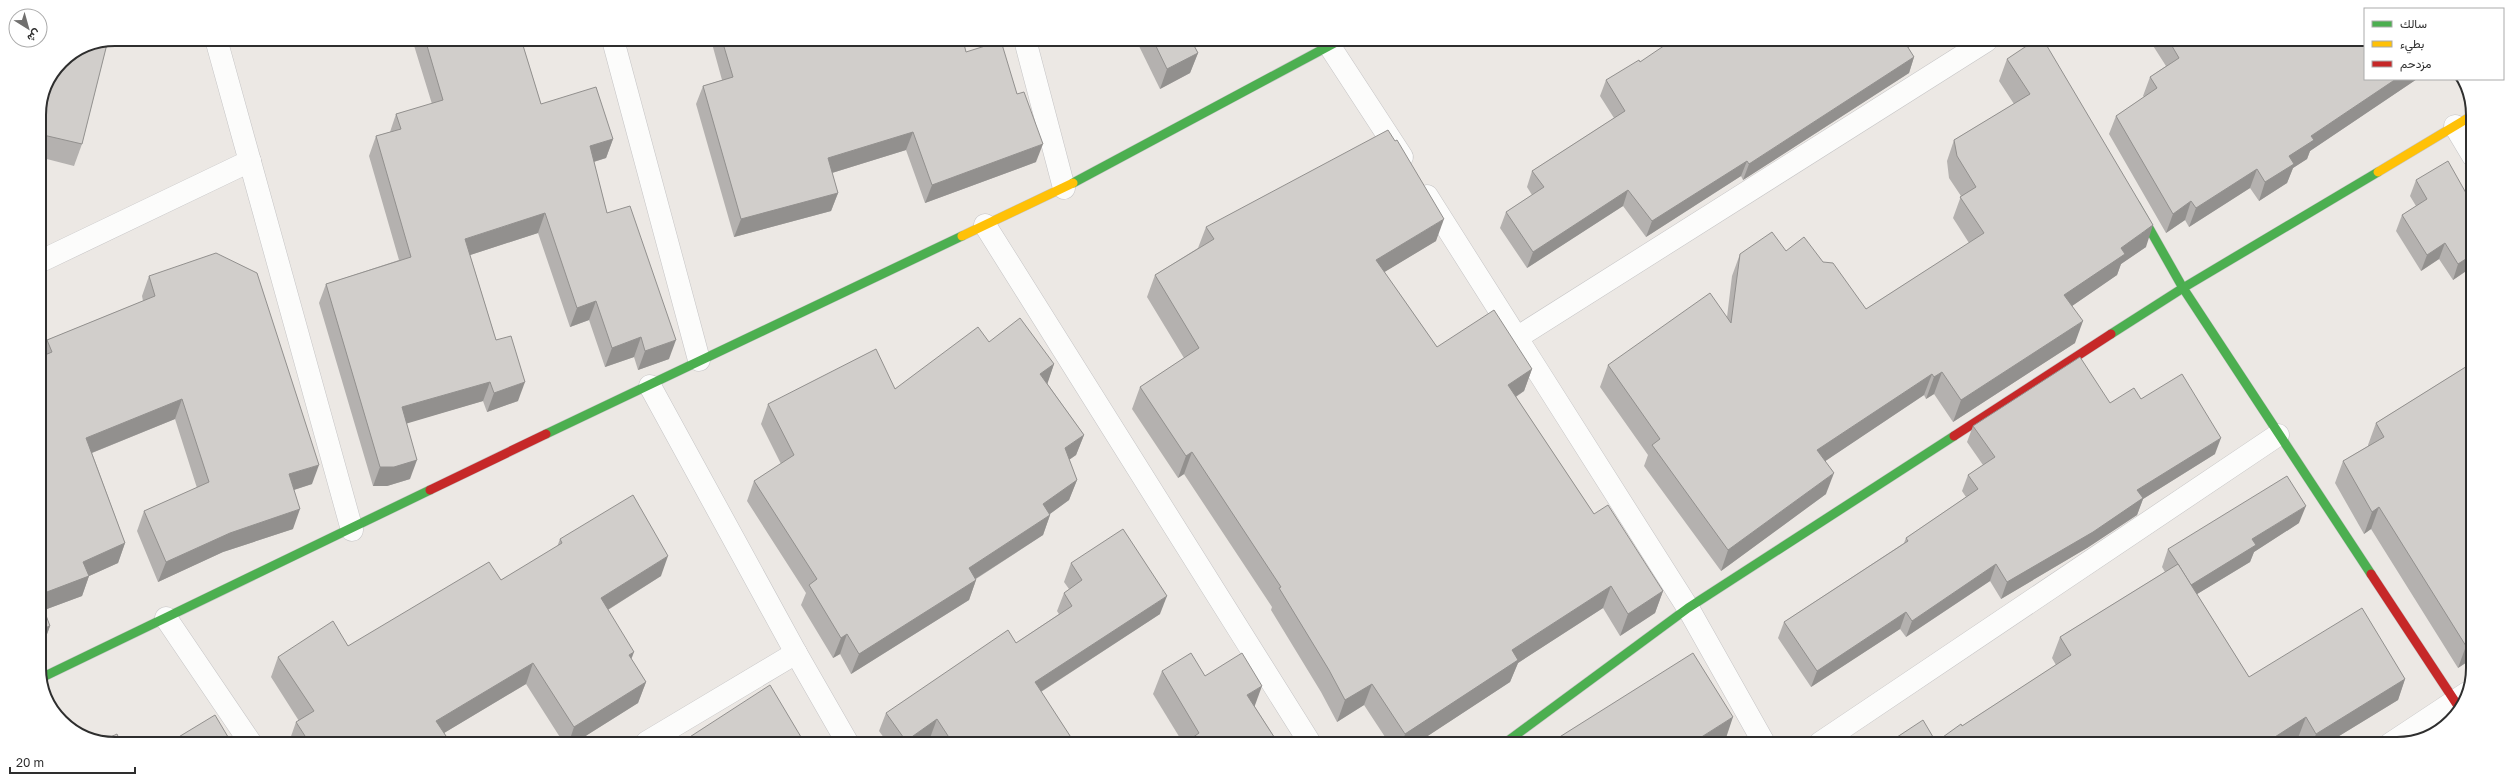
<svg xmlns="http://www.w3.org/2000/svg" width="2512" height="783" font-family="'Golos Text',Vazirmatn,sans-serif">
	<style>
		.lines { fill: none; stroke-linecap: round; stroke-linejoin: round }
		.street-casing { stroke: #c5c4c5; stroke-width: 23 }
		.fast-casing { stroke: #c5c4c5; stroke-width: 10 }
		.slow-casing { stroke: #c5c4c5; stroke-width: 10 }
		.jam-casing { stroke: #c5c4c5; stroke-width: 10 }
		.street { stroke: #fcfcfb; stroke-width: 22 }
		.fast { stroke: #4caf50; stroke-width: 9 }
		.slow { stroke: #ffc107; stroke-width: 9 }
		.jam { stroke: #c62828; stroke-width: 9 }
		.wall { fill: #b4b1af }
		.shaded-wall { fill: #92908e }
		.building { fill: #d1cecb; stroke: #92908e }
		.rim { fill: none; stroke: #2e2e2e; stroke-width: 2 }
	</style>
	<rect width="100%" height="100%" fill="#ece8e4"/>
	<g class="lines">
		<defs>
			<g id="street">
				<polyline points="216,39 352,530"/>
				<polyline points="613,40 699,360"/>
				<polyline points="1025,40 1064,188"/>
				<polyline points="1329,45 1402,157"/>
				<polyline points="2455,126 2473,156"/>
				<polyline points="1427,196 1688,608 1764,743"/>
				<polyline points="985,225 1310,743"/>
				<polyline points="39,262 250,161"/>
				<polyline points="1518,337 1986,41"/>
				<polyline points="650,386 796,653 847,742"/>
				<polyline points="166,618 250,742"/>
				<polyline points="647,742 796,653"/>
				<polyline points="1820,743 2278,435"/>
				<polyline points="2390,744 2467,693"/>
			</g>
			<g id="fast">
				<polyline points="1073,183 1340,40"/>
				<polyline points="2136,205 2183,288 2371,574"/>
				<polyline points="2111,334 2183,288 2378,172"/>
				<polyline points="546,434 962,236"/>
				<polyline points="41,678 430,490"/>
				<polyline points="1505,743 1688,608 1954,436"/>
			</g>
			<g id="slow">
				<polyline points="2378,172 2473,115"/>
				<polyline points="962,236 1073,183"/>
			</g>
			<g id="jam">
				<polyline points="1954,436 2111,334"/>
				<polyline points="430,490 546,434"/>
				<polyline points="2371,574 2458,706"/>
			</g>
		</defs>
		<use href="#street" class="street-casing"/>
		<use href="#fast" class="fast-casing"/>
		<use href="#slow" class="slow-casing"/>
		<use href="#jam" class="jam-casing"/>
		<use href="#street" class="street"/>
		<use href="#fast" class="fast"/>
		<use href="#slow" class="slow"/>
		<use href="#jam" class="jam"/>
	</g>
	<g class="wall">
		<polygon points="412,39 521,39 541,104 613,139 606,158 594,162 607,213 669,359 638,370 634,357 605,367 589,320 570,327 538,233 470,255 496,340 518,401 487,412 483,401 406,423 410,479 387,486 373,486 319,303 326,284 399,260 369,156 376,136 390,132 396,114 432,104"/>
		<polygon points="711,40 963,40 966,52 1036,162 925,203 906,150 832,173 838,193 831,211 734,237 696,104 703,86 722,80"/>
		<polygon points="1136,40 1191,40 1198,53 1190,73 1160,89"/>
		<polygon points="1918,41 1908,48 1914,57 1909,73 1743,180 1741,176 1646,237 1623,206 1527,268 1500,228 1506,212 1532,195 1527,187 1532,171 1614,118 1600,96 1606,80 1640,62"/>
		<polygon points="2150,41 2365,42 2365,79 2417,79 2310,151 2307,159 2293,168 2287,183 2259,201 2250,188 2189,227 2185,220 2166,233 2109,134 2116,116 2144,97 2143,96 2150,77 2166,66"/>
		<polygon points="2007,59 2146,247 2121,264 2117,275 2072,306 2075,343 1953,422 1934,394 1926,399 1924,395 1825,461 1826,494 1721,571 1644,466 1648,455 1600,387 1608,365 1727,317 1732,276 1740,254 1786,251 1823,262 1866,309 1969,243 1953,218 1961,196 1949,178 1947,161 1954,140 2014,104 1999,81"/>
		<polygon points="39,115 82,144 74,166 39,157"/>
		<polygon points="2416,180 2472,267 2453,280 2439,259 2421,271 2396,231 2402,215 2416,206 2410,196"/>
		<polygon points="1206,227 1436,241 1384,272 1437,347 1532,369 1524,391 1516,397 1594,514 1663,591 1655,613 1620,636 1603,608 1518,663 1510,682 1417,743 1389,743 1364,705 1337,722 1321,692 1271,610 1272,607 1184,474 1178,478 1132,409 1140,387 1184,358 1147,297 1155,275 1198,248"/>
		<polygon points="149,276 312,484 294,490 293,529 223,552 158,582 137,531 144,511 197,488 175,419 92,453 125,543 118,563 89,576 82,596 44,610 50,626 43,645 39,647 39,361 40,357 41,356 47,340 143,301 142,296"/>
		<polygon points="989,342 1054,364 1047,383 1084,435 1076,455 1069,460 1077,480 1069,500 1050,514 1050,515 1043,535 976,579 976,580 969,600 851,674 840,654 833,658 801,605 806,593 747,501 754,481 781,464 761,424 768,404 895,389"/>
		<polygon points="2472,363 2470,660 2458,668 2371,529 2364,534 2335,483 2343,461 2368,446 2368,445 2376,423"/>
		<polygon points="2141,399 2215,454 2143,499 2137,515 2087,548 2001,599 1990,581 1906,637 1900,629 1811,687 1778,638 1784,622 1904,543 1906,538 1966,497 1962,491 1968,475 1983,465 1967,442 1973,426 2110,403"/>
		<polygon points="2299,523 2254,552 2250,562 2197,594 2249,677 2405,679 2398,700 2326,744 2302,744 2298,738 1936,742 1962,726 2056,665 2052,658 2060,637 2165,572 2162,567 2168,549"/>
		<polygon points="560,539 661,576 608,610 631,659 646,682 638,703 576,742 563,742 526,684 444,733 450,742 289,742 296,722 299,721 271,677 278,657 348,646 501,580 557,547"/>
		<polygon points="1071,563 1160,614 1041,692 1074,742 933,742 930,738 924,742 887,742 879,731 886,713 1016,643 1059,614 1057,611 1064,593 1069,589 1064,582"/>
		<polygon points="1162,671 1205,676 1255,707 1278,743 1183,743 1153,694"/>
	</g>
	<g class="shaded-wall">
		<polygon points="1902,41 1918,41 1897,55"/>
		<polygon points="1198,53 1190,73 1160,89 1167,69"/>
		<polygon points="1914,57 1909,73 1743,180 1749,164"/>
		<polygon points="2396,79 2417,79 2310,151 2307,159 2293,168 2287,183 2259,201 2265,182 2289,156 2311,136"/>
		<polygon points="913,132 906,150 822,176 828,158"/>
		<polygon points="613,139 606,158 583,165 590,146"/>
		<polygon points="1043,144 1036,162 925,203 932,185"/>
		<polygon points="1747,161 1741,176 1646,237 1652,221"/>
		<polygon points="2257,169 2250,188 2189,227 2196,208"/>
		<polygon points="1628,190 1623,206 1527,268 1533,252"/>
		<polygon points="838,193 831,211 734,237 741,219"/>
		<polygon points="2191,201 2185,220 2166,233 2173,214"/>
		<polygon points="545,213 538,233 458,259 465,239"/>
		<polygon points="1444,219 1436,241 1368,282 1376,260"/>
		<polygon points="2153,225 2146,247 2121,264 2117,275 2056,317 2064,295 2121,248"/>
		<polygon points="2445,243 2439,259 2421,271 2427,255"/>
		<polygon points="2472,255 2472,267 2453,280 2458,264"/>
		<polygon points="596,301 589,320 570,327 577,308"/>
		<polygon points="2083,321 2075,343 1953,422 1961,400"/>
		<polygon points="641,337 634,357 605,367 612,348"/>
		<polygon points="676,340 669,359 638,370 645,351"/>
		<polygon points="1054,364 1047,385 1040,374"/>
		<polygon points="1532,369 1524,391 1500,407 1508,385"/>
		<polygon points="1942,372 1934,394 1926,399 1934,377"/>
		<polygon points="1932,374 1924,395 1809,472 1817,450"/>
		<polygon points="490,382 483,401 395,427 402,407"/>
		<polygon points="525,382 518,401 487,412 494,393"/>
		<polygon points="182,399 175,419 79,458 86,438"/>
		<polygon points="1084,435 1076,455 1057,468 1065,448"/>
		<polygon points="2221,438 2215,454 2143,499 2137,515 2087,548 2001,599 2007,582 2137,490"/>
		<polygon points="1192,452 1184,474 1178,478 1186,456"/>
		<polygon points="417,460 410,479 387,486 373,486 380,467"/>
		<polygon points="319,465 312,484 281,494 289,474"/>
		<polygon points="1834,473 1826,494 1721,571 1728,550"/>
		<polygon points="1077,480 1069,500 1036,524 1043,504"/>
		<polygon points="2306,506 2299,523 2254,552 2250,562 2184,602 2191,585 2252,539"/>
		<polygon points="2379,507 2371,529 2364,534 2372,512"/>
		<polygon points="300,509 293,529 223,552 158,582 166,562 230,533"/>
		<polygon points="1050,515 1043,535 961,588 969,568"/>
		<polygon points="125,543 118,563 78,581 89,576 82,596 39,612 39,595 83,562"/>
		<polygon points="668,556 661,576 593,619 601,598"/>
		<polygon points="1996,564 1990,581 1906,637 1912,621"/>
		<polygon points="976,580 969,600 851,674 859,654"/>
		<polygon points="1611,586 1603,608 1518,663 1510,682 1417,743 1402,743 1405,734 1512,650"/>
		<polygon points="1663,591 1655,613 1620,636 1628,614"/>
		<polygon points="1167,596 1160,614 1028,700 1035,682"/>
		<polygon points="1906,612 1900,629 1811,687 1817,671"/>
		<polygon points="50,626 43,645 39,647 39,630"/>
		<polygon points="847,634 840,654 833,658 841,638"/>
		<polygon points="2471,643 2470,660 2458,668 2466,646"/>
		<polygon points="634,652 626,673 629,655"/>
		<polygon points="533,663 526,684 429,742 436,721"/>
		<polygon points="2405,679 2398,700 2326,744 2312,744 2316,734"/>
		<polygon points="646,682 638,703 576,742 569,742 574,727"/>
		<polygon points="1372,684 1364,705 1337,722 1345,700"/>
		<polygon points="1262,686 1254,708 1247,695"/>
		<polygon points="1733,717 1725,741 1721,743 1692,743"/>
		<polygon points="2306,717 2298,738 2289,744 2264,744"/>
		<polygon points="937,719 930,738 924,742 905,742 906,741"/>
	</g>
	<g class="building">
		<polygon points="425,39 521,39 541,104 596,87 613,139 590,146 607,213 630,206 676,340 645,351 641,337 612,348 596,301 577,308 545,213 465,239 496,340 511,336 525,382 494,393 490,382 402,407 417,460 394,467 380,467 326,284 411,257 376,136 401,129 396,114 443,100"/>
		<polygon points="108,40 82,144 39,134 39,115 45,86 61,61 86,45"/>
		<polygon points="722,40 963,40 966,52 1001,41 1017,94 1024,92 1043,144 932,185 913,132 828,158 838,193 741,219 703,86 733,77"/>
		<polygon points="1153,40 1191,40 1198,53 1167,69"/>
		<polygon points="1671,41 1904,41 1914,57 1749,164 1747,161 1652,221 1628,190 1533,252 1506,212 1544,187 1532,171 1625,111 1606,80 1639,60 1640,62"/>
		<polygon points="2034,41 2044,41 2153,225 2121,248 2125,254 2064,295 2083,321 1961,400 1942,372 1934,377 1932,374 1817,450 1834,473 1728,550 1652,445 1660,439 1608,365 1710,293 1731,323 1740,254 1772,232 1786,251 1804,237 1823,262 1833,263 1866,309 1984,233 1960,197 1976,187 1957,156 1954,140 2030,94 2007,59"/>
		<polygon points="2169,41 2365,42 2365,79 2396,79 2311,136 2314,140 2289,156 2294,164 2265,182 2257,169 2196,208 2191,201 2173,214 2116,116 2157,88 2150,77 2179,58"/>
		<polygon points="1388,130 1395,141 1397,140 1444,219 1376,260 1437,347 1494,310 1532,369 1508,385 1594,514 1608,505 1663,591 1628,614 1611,586 1512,650 1518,660 1405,734 1372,684 1345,700 1329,670 1279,588 1281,587 1192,452 1186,456 1140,387 1199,348 1155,275 1214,239 1206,227"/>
		<polygon points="2448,161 2466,193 2472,189 2472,255 2458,264 2445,243 2427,255 2402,215 2427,199 2416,180"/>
		<polygon points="216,253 257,273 319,465 289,474 300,509 230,533 166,562 144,511 209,482 182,399 86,438 125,543 83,562 89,576 39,595 39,363 42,362 40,357 52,352 47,340 155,296 149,276"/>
		<polygon points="1020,318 1054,364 1040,374 1084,435 1065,448 1077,480 1043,504 1050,515 969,568 976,580 859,654 847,634 841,638 809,585 817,579 754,481 794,455 768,404 876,349 895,389 978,327 989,342"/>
		<polygon points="2080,357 2110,403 2134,388 2141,399 2182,374 2221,438 2137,490 2143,498 2093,532 2007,582 1996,564 1912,621 1906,612 1817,671 1784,622 1908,541 1906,538 1978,489 1968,475 1995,457 1973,426"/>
		<polygon points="2472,363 2471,643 2466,646 2379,507 2372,512 2343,461 2384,437 2376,423"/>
		<polygon points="2287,476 2306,506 2252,539 2256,545 2191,585 2178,564 2168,549"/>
		<polygon points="633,495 668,556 601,598 634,652 629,655 646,682 574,727 533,663 436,721 450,742 301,742 305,736 296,722 314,711 278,657 333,621 348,646 489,562 501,580 562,543 560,539"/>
		<polygon points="1123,529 1167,596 1035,682 1074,742 952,742 937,719 906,741 886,713 1008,630 1016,643 1072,606 1064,593 1082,580 1071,563"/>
		<polygon points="2178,564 2249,677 2362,608 2405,679 2316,734 2306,717 2264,744 1888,743 1923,720 1936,742 1961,724 1962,726 2071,655 2060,637"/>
		<polygon points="39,597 50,626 39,630"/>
		<polygon points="1191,653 1205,676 1242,653 1262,686 1247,695 1278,743 1185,743 1199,733 1162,671"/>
		<polygon points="1693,653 1733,717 1692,743 1550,743"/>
		<polygon points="770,685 804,742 682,742"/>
		<polygon points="215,715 231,742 172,741"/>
		<polygon points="117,734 120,741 102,741"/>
	</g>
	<path d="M0 0H2512V783H0ZM115 46H2397A69 69 0 0 1 2466 115V668A69 69 0 0 1 2397 737H115A69 69 0 0 1 46 668V115A69 69 0 0 1 115 46Z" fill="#fff" fill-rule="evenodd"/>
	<path class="rim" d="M115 46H2397A69 69 0 0 1 2466 115V668A69 69 0 0 1 2397 737H115A69 69 0 0 1 46 668V115A69 69 0 0 1 115 46Z"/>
	<rect x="2364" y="8" width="140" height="72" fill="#ffffff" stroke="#ababab"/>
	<rect x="2372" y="21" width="20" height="6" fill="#4caf50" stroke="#ababab"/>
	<text x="2400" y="28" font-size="12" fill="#2e2e2e">سالك</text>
	<rect x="2372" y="41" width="20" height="6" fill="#ffc107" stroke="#ababab"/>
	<text x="2400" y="48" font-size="12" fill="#2e2e2e">بطيء</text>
	<rect x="2372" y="61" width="20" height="6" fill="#c62828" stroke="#ababab"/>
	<text x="2400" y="68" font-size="12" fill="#2e2e2e">مزدحم</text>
	<g transform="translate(28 28) rotate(143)"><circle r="19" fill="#ffffff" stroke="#ababab"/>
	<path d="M0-3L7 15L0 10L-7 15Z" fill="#706f6e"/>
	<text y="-6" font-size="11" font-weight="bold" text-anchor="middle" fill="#2e2e2e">ش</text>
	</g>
	<path d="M10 767v6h125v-6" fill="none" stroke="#2e2e2e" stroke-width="2"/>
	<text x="16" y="767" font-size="12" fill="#2e2e2e" stroke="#ffffff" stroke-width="3" paint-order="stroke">20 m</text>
</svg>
